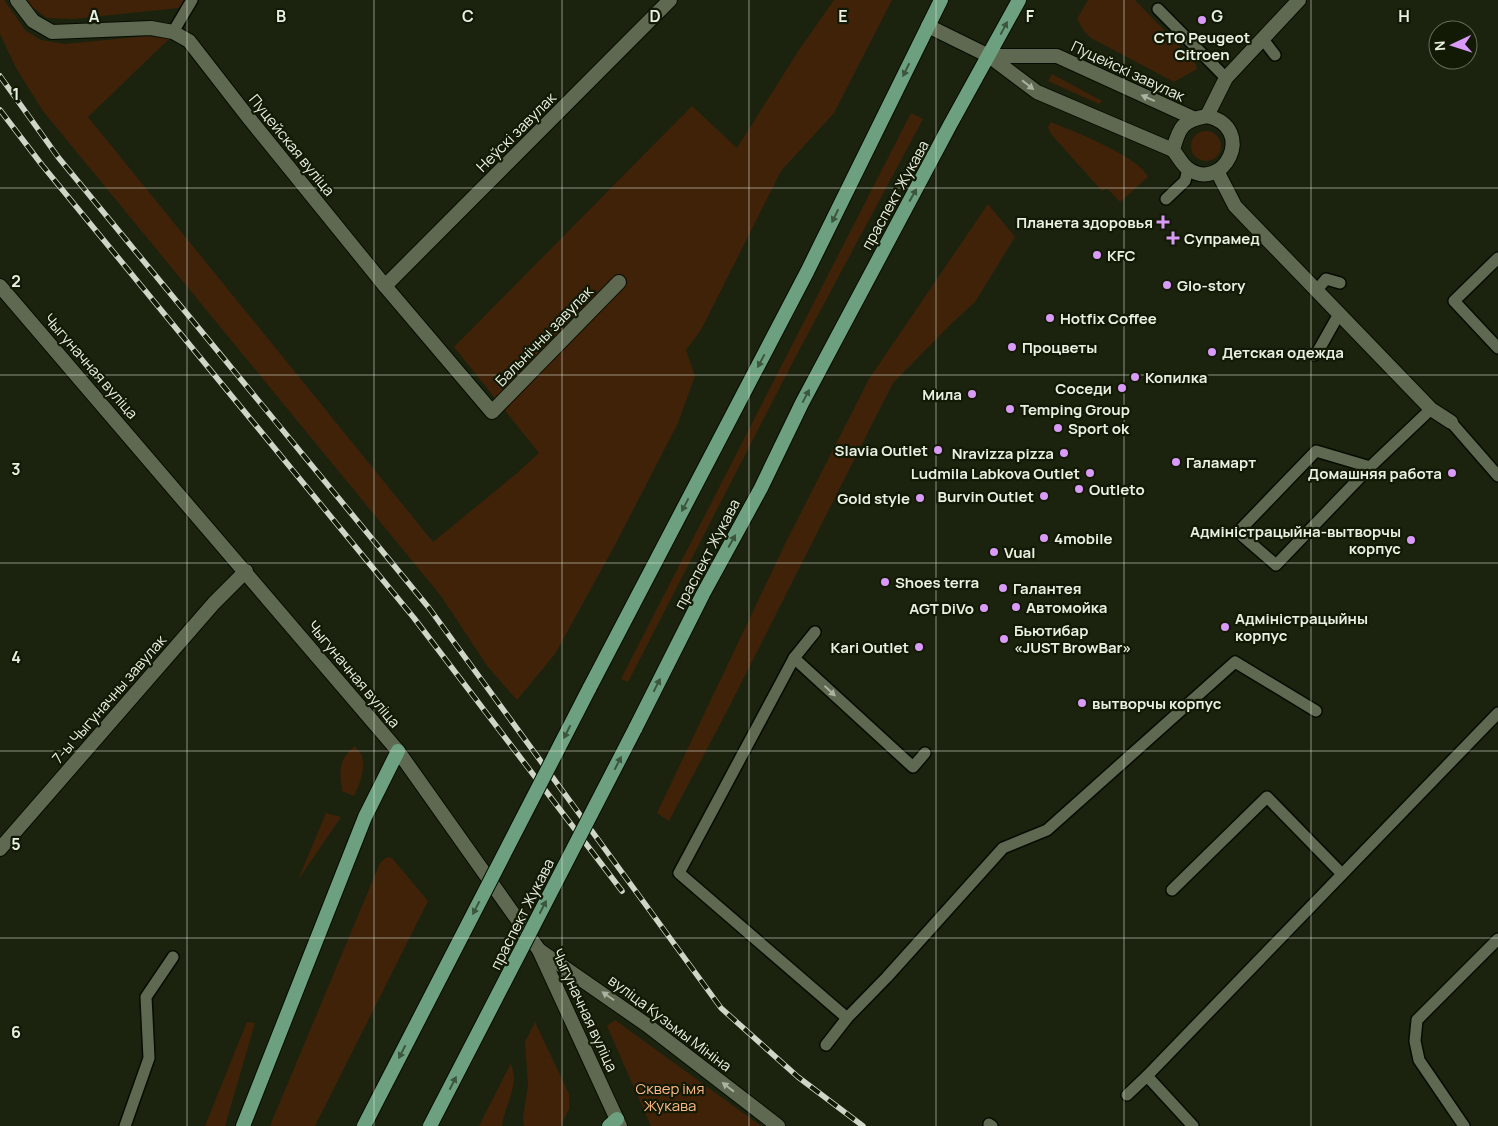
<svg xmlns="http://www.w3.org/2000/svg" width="1498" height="1126" font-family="Manrope,sans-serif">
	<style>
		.green { fill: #402208 }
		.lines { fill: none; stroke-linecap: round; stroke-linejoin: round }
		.service-casing { stroke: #060c00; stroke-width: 14 }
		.minor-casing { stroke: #060c00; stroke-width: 16 }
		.tertiary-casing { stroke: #060c00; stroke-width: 16 }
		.secondary-casing { stroke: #060c00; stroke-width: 16 }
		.primary-casing { stroke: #060c00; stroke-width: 16 }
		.service { stroke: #5f6951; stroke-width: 11 }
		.minor { stroke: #5f6951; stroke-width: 14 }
		.tertiary { stroke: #5f6951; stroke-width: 14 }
		.secondary { stroke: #5f6951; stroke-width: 14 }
		.primary { stroke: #6da07e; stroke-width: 14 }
		.rail-casing { stroke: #cfd6c7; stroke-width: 5.5 }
		.rail { stroke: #121a06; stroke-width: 4; stroke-dasharray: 11; stroke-linecap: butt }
		.primary-bridge-casing { stroke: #060c00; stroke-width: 16; stroke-linecap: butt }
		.primary-bridge { stroke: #6da07e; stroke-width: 14 }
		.oneway { fill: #3b563c }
		.oneway2 { fill: #abb3a0 }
		.grid { fill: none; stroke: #e9efe1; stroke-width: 1; stroke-opacity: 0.55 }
		.poi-dot { fill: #da9af7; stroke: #121a06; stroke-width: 2 }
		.labels { text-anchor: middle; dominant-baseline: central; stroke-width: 4.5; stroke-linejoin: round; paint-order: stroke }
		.poi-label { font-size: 15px; font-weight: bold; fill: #e9efe1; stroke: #121a06; text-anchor: start }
		.street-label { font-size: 15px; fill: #e9efe1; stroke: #121a06 }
		.park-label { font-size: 15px; fill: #fdb783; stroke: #121a06 }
		.grid-label { font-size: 16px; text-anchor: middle; font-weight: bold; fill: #e9efe1; stroke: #121a06; stroke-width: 4.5; stroke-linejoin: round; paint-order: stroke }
	</style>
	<rect width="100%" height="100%" fill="#1b230e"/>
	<g class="green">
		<polygon points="0,0 4,0 26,31 41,40 65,44 147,36 169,39 88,117 433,542 516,474 539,453 454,347 692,106 737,148 799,50 834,0 892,0 834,113 781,171 701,330 686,350 695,376 678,423 615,545 555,654 517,700 488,667 441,596 43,111 16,68 0,34"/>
		<polygon points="26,0 188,0 179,8 73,19 47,18 29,5"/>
		<polygon points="1088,0 1135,0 1195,62 1197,69 1174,82 1091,38 1084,31 1077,19"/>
		<polygon points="1052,74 1102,101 1099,104 1048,81"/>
		<polygon points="911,113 923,119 795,358 628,682 621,679"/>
		<path d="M1051,122C1073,131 1140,157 1148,177L1120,202L1107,188L1102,191L1051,134L1048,127Z"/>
		<circle cx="1206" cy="146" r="15"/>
		<polygon points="988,204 1015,237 975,302 951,324 893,383 727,711 669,821 657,813 786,542 869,379"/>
		<path d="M355,746C357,749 361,753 362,756C366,769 359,785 354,796L342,791C340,771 337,761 355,746Z"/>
		<polygon points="326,813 341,817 298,880"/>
		<polygon points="387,857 392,858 428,901 315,1126 270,1126 380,863"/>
		<polygon points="615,1020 761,1126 651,1126 607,1026"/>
		<polygon points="247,1022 255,1023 225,1126 205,1126"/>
		<polygon points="535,1022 569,1094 569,1109 561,1126 524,1126 523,1117 528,1085 525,1042"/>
		<path d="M511,1063C512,1068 514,1074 514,1079C513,1095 504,1110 502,1126H479Z"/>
	</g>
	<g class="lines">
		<defs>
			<g id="service">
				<polyline points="1158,9 1226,78"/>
				<polyline points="173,32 192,0"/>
				<polyline points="1262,38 1275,55"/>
				<polyline points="1166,199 1185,181 1188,169"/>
				<polyline points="1498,258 1454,301 1498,348"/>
				<polyline points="1316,291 1326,279 1340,283"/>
				<polyline points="1314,355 1317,353 1339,314"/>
				<polyline points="1451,422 1498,476"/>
				<polyline points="1370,467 1316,451 1238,532 1276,565 1370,467 1431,409"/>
				<polyline points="815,632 794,658 679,873 847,1018 887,977 1003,848 1047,830 1235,662 1316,711"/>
				<polyline points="794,658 913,767 925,753"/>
				<polyline points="1172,890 1267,797 1342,874"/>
				<polyline points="826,1045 847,1018"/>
				<polyline points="1127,1095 1147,1076"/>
				<polyline points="989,1124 992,1126"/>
				<polyline points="125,1126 149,1058 146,997 173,957"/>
				<polyline points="1193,1126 1147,1076 1498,713"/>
				<polyline points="1464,1126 1419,1060 1415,1041 1417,1020 1498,939"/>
			</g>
			<g id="minor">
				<polyline points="17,0 33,21 52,32 151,28 173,32 189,41 248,117 385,286 492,412 619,282"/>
				<polyline points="928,26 989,56 1037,92 1173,150"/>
				<polyline points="989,56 1057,56 1193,118"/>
				<path d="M1207,116C1258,128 1223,195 1187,168C1181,163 1178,156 1173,150C1179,127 1183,120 1207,116Z"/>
				<polyline points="1207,116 1226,78 1299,0"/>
				<polyline points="1217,171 1235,206 1431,409 1451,422"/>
				<polyline points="385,286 670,0"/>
				<polyline points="0,849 214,603 246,571"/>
			</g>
			<polyline id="tertiary" points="539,950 647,1025 778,1126"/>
			<polyline id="secondary" points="0,286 398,751 539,950 620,1126"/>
			<g id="primary">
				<polyline points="589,689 807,272 941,0"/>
				<polyline points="635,729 703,594 761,488 802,403 950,125 1019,0"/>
				<polyline points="243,1126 365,817 398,751"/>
				<polyline points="609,1126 617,1119"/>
			</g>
		</defs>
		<use href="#service" class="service-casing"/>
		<use href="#minor" class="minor-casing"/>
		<use href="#tertiary" class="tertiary-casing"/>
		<use href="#secondary" class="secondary-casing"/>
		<use href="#primary" class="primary-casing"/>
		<use href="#service" class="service"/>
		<use href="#minor" class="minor"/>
		<use href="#tertiary" class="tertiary"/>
		<use href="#secondary" class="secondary"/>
		<use href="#primary" class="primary"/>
		<defs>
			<g id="rail">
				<polyline points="0,76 58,157 429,608 721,1008 798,1077 863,1126"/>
				<polyline points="0,110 42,165 414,618 622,891"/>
			</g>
		</defs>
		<use href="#rail" class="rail-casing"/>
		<use href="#rail" class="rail"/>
		<defs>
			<g id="primary-bridge">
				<polyline points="364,1126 589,689"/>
				<polyline points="430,1126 635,729"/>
			</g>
		</defs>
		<use href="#primary-bridge" class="primary-bridge-casing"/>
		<use href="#primary-bridge" class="primary-bridge"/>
	</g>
	<defs><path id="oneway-solid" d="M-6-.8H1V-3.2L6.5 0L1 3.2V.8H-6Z" transform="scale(1.25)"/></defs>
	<g class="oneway">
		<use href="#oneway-solid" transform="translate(1004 28) rotate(-62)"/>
		<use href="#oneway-solid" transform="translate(906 70) rotate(116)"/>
		<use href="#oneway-solid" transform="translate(913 195) rotate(-61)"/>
		<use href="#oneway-solid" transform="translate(835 216) rotate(116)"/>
		<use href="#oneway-solid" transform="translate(761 361) rotate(118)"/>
		<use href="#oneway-solid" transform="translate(806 396) rotate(-62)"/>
		<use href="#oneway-solid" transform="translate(685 505) rotate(118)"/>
		<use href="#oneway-solid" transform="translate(732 541) rotate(-61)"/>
		<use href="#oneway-solid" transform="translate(657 685) rotate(-63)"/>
		<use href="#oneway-solid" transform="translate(567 732) rotate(117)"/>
		<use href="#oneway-solid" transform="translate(618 763) rotate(-63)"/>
		<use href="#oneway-solid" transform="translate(543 907) rotate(-63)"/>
		<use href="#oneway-solid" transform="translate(476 908) rotate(117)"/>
		<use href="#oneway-solid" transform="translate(402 1052) rotate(117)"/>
		<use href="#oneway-solid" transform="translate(453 1083) rotate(-63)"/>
	</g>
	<g class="oneway2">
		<use href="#oneway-solid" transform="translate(1028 85) rotate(38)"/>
		<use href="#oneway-solid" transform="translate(1148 98) rotate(-156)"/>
		<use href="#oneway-solid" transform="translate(830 691) rotate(43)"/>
		<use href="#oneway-solid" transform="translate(608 996) rotate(-145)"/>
		<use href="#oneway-solid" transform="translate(728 1087) rotate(-142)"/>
	</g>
	<path class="grid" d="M187,0V1126M374,0V1126M562,0V1126M749,0V1126M936,0V1126M1124,0V1126M1311,0V1126M0,188H1498M0,375H1498M0,563H1498M0,751H1498M0,938H1498"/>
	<g class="poi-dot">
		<circle cx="1202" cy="20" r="5"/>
		<path d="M1160.5 214.5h5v5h5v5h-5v5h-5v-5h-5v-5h5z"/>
		<path d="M1170.5 230.5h5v5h5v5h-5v5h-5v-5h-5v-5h5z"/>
		<circle cx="1097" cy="255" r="5"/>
		<circle cx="1167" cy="285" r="5"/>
		<circle cx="1050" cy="318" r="5"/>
		<circle cx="1012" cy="347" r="5"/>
		<circle cx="1212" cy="352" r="5"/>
		<circle cx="1135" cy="377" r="5"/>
		<circle cx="1122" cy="388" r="5"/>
		<circle cx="972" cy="394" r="5"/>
		<circle cx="1010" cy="409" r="5"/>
		<circle cx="1058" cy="428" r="5"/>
		<circle cx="938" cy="450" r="5"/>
		<circle cx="1064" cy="453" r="5"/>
		<circle cx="1176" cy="462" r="5"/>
		<circle cx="1090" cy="473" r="5"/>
		<circle cx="1452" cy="473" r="5"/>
		<circle cx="1079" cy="489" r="5"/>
		<circle cx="1044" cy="496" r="5"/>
		<circle cx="920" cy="498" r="5"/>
		<circle cx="1044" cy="538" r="5"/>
		<circle cx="1411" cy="540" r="5"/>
		<circle cx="994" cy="552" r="5"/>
		<circle cx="885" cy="582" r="5"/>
		<circle cx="1003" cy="588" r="5"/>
		<circle cx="1016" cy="607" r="5"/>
		<circle cx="984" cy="608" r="5"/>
		<circle cx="1225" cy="627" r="5"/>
		<circle cx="1004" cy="639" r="5"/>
		<circle cx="919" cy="647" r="5"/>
		<circle cx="1082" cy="703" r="5"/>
	</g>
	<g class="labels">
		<g class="poi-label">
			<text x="1202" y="37" text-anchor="middle">СТО Peugeot<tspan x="1202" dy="17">Citroen</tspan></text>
			<text x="1153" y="222" text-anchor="end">Планета здоровья</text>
			<text x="1184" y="238">Супрамед</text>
			<text x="1107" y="255">KFC</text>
			<text x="1177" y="285">Glo-story</text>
			<text x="1060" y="318">Hotfix Coffee</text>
			<text x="1022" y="347">Процветы</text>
			<text x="1222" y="352">Детская одежда</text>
			<text x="1145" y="377">Копилка</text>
			<text x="1112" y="388" text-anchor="end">Соседи</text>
			<text x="962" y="394" text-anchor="end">Мила</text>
			<text x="1020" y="409">Temping Group</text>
			<text x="1068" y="428">Sport ok</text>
			<text x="928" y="450" text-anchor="end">Slavia Outlet</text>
			<text x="1054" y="453" text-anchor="end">Nravizza pizza</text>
			<text x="1186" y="462">Галамарт</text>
			<text x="1080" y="473" text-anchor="end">Ludmila Labkova Outlet</text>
			<text x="1442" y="473" text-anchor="end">Домашняя работа</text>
			<text x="1089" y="489">Outleto</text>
			<text x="1034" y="496" text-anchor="end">Burvin Outlet</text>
			<text x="910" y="498" text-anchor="end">Gold style</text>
			<text x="1401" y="531" text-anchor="end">Адміністрацыйна-вытворчы<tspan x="1401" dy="17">корпус</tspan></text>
			<text x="1054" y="538">4mobile</text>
			<text x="1004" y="552">Vual</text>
			<text x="895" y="582">Shoes terra</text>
			<text x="1013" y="588">Галантея</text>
			<text x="1026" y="607">Автомойка</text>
			<text x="974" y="608" text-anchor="end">AGT DiVo</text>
			<text x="1235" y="618">Адміністрацыйны<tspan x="1235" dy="17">корпус</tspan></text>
			<text x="1014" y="630">Бьютибар<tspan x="1014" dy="17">«JUST BrowBar»</tspan></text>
			<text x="909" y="647" text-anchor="end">Kari Outlet</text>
			<text x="1092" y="703">вытворчы корпус</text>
		</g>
		<g class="street-label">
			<text transform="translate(1128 71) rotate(25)">Пуцейскі завулак</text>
			<text transform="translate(516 132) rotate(-45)">Неўскі завулак</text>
			<text transform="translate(292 145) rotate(51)">Пуцейская вуліца</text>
			<text transform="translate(895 195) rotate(-61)">праспект Жукава</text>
			<text transform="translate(544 336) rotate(-46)">Бальнічны завулак</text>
			<text transform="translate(91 366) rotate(49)">Чыгуначная вуліца</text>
			<text transform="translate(707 554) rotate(-62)">праспект Жукава</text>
			<text transform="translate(354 674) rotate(50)">Чыгуначная вуліца</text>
			<text transform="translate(109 699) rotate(-49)">7-ы Чыгуначны завулак</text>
			<text transform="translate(522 914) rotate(-63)">праспект Жукава</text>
			<text transform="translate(585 1010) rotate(65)">Чыгуначная вуліца</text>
			<text transform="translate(670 1023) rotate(37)">вуліца Кузьмы Мініна</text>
		</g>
		<g class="park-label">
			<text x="670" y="1088">Сквер імя<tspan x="670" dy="17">Жукава</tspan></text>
		</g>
	</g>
	<g class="grid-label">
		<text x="94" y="22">A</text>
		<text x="281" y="22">B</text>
		<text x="468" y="22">C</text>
		<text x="655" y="22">D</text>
		<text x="843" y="22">E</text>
		<text x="1030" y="22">F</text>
		<text x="1217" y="22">G</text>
		<text x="1404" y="22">H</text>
		<text x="16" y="100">1</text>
		<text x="16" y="287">2</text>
		<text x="16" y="475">3</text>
		<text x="16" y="663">4</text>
		<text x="16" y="850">5</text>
		<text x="16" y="1038">6</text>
	</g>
	<g transform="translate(1453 45) rotate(266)"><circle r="24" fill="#121a06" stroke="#686f5e"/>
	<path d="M0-4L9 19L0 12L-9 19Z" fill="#da9af7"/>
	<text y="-8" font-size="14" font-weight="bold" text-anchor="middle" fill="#e9efe1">N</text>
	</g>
</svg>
